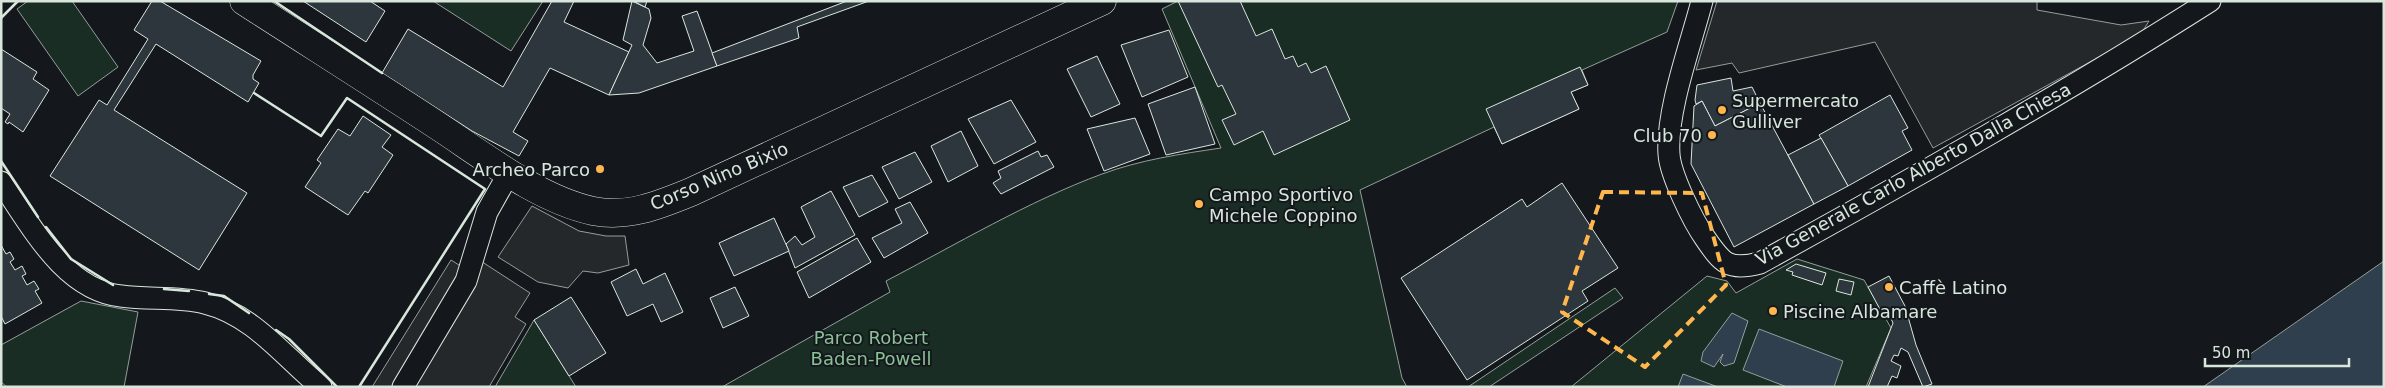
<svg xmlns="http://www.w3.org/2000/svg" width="2385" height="388" font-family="'DejaVu Sans',sans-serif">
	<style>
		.green { fill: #1a2d24; stroke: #939e99 }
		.parking { fill: #24282b; stroke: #939e99 }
		.water { fill: #2f3f4d; stroke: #939e99 }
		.building { fill: #2c363c; stroke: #d8e6dc }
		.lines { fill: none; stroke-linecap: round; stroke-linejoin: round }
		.minor-casing { stroke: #d8e6dc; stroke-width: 23 }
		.major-casing { stroke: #d8e6dc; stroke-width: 29 }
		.minor { stroke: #14181c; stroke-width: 21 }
		.major { stroke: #14181c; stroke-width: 28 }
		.wall { stroke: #d8e6dc; stroke-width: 2.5 }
		.marked { fill: none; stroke: #ffb74d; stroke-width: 4; stroke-dasharray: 10 6; stroke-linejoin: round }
		.poi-dot { fill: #ffb74d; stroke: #14181c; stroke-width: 2 }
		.labels { text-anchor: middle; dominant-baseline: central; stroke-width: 4; stroke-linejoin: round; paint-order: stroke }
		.poi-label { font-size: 18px; fill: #d8e6dc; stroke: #14181c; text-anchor: start }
		.street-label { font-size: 18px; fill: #d8e6dc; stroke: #14181c }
		.park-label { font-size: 18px; fill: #8ac095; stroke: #14181c }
	</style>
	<rect width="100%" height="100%" fill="#14181c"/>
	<g class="green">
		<polygon points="28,1 72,1 118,67 78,96 17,9"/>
		<polygon points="433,1 543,1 511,51"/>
		<path d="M1178,1H1678L1667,32L1582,70L1588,85L1571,92L1579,109L1502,144L1494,127L1360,190L1402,378L1407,387H722L890,292L886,281C955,245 1029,201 1102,174C1140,160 1180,154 1221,148L1162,9Z"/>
		<polygon points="1797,259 1864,280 1891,328 1866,387 1571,387 1707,276 1727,281 1736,293"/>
		<polygon points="1615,288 1623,298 1489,387 1468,387"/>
		<polygon points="81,301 138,312 124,387 7,387 1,382 1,345"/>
		<polygon points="534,320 576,387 495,387"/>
	</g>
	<g class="parking">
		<polygon points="1717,1 2037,1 2037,10 2121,25 2149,21 2141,34 1933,148 1875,42 1739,73 1732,63 1696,70"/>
		<polygon points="532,206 579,231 606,236 625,236 629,265 598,273 583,271 568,288 538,282 498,257"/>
		<polygon points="470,254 530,293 515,317 526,324 489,387 372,387 451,260 462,267"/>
	</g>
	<g class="water">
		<polygon points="2384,261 2384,387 2203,387"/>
		<polygon points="1732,313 1748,321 1734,363 1724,366 1720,362 1723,354 1714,367 1701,361 1703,352"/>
		<polygon points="1759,329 1843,361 1834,387 1787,387 1743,370"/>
		<polygon points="1683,374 1718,387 1678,387"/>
	</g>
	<g class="building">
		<polygon points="152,1 160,1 261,61 253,75 253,79 259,83 248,102 156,44 114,110 247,193 199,270 50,176 99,100 107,105 148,39 134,30"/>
		<polygon points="303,1 370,1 385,11 366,42"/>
		<polygon points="552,1 574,1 564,22 629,52 609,95 550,68 513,132 528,141 519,156 472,131 382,73 408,29 503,87"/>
		<polygon points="632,1 649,9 651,18 643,45 657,63 694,51 682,16 697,11 717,66 639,93 609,95 632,45 623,40"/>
		<polygon points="633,1 647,1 645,7"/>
		<polygon points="847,1 869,1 797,27 799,38 717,66 712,53"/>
		<polygon points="1178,1 1240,1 1256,36 1272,29 1285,59 1293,56 1298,67 1306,63 1311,73 1326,66 1350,120 1274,155 1263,131 1234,145 1222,120 1236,114 1222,85 1218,87"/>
		<polygon points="1169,30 1188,77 1142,97 1121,45"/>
		<polygon points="1,49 37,72 33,79 49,90 23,132 9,122 8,124 5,122 10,114 1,108"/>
		<polygon points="1097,56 1120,104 1091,117 1067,69"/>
		<polygon points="1580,67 1588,85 1571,92 1579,109 1502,144 1486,109"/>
		<polygon points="1731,78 1733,91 1752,87 1760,103 1715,126 1702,101 1696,104 1695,100 1697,85"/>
		<polygon points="1195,87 1215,144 1166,155 1148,104"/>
		<polygon points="1890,95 1908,128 1902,131 1912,150 1848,186 1819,135"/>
		<polygon points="1011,100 1036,142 994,164 968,119"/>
		<polygon points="1702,101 1715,126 1760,103 1814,204 1734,247 1691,164 1694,106"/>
		<polygon points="363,116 391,135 382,147 393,155 368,193 365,191 348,215 305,187 321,163 317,160 338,129 350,136"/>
		<polygon points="1135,118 1150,154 1104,171 1087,129"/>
		<polygon points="961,131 978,166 948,182 931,146"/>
		<polygon points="1821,138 1848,186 1814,204 1788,155"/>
		<polygon points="1038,151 1041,157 1047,155 1054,167 1001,194 993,183 1001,178 998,171"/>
		<polygon points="915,152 932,182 899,199 882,167"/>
		<polygon points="872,175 888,202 859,217 843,187"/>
		<polygon points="1562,183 1618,268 1582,291 1588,301 1467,380 1401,278 1522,199 1527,207"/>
		<polygon points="831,191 855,235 795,268 786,244 795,236 802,245 815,237 801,207"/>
		<polygon points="910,202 928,233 884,258 872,238 902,223 895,209"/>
		<polygon points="774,218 789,251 734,276 719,243"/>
		<polygon points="857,238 871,262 809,298 797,272"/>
		<polygon points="1,245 6,254 10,252 14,259 10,262 15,270 22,266 26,274 22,276 27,285 34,281 39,289 35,291 42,303 5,324 1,316"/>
		<polygon points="1796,264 1826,273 1822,285 1792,275 1793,272 1786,270"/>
		<polygon points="636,269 643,284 665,273 683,312 661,322 653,304 627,316 611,282"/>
		<polygon points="1889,276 1905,306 1916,345 1932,384 1923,387 1908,352 1901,348 1898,356 1894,355 1891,361 1901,366 1897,378 1892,376 1887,387 1868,387 1893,323 1887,310 1882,313 1868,287"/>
		<polygon points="1839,279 1854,282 1851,295 1836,291"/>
		<polygon points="735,287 749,316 723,328 710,298"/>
		<polygon points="571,297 606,353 569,376 534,320"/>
	</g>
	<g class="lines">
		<defs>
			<g id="minor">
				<path d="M1702,1C1691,44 1666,111 1669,154C1670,174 1693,221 1705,238C1722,263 1728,271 1760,263C1912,179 2064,94 2210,1"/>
				<path d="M1,182C31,225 64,290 121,296C148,300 178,296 205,303C254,315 284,357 321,387"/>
				<polyline points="403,387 466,281 487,212 509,173"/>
			</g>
			<path id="major" d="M244,1C309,43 374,84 438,126C484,156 538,199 593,211C628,218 659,205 691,192L1102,1"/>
		</defs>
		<use href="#minor" class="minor-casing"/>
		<use href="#major" class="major-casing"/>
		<use href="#minor" class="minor"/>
		<use href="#major" class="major"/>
		<g class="wall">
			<polyline points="274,1 382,73"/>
			<polyline points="1,18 18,1"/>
			<polyline points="254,93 321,136 347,98 485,189 359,387"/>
			<polyline points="1,161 38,217"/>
			<polyline points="46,227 71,259 113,285"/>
			<polyline points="164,289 189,291"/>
			<polyline points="209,294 224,296 249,313"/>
			<polyline points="276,330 289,339 337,387"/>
		</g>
	</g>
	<path class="marked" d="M1603,192L1702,193L1726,285L1645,367L1562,312Z"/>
	<g class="poi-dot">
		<circle cx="1722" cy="110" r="5"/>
		<circle cx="1712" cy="135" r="5"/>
		<circle cx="600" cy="169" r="5"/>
		<circle cx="1199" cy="204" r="5"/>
		<circle cx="1889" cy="287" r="5"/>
		<circle cx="1773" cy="311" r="5"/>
	</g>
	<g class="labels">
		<g class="poi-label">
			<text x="1732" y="100">Supermercato<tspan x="1732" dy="21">Gulliver</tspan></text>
			<text x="1702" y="135" text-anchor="end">Club 70</text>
			<text x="590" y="169" text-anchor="end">Archeo Parco</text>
			<text x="1209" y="194">Campo Sportivo<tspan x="1209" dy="21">Michele Coppino</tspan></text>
			<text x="1899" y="287">Caffè Latino</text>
			<text x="1783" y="311">Piscine Albamare</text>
		</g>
		<g class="street-label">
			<text transform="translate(1913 174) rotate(-29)">Via Generale Carlo Alberto Dalla Chiesa</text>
			<text transform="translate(719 176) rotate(-23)">Corso Nino Bixio</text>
		</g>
		<g class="park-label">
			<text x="871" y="337">Parco Robert<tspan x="871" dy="21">Baden-Powell</tspan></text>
		</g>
	</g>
	<rect width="2385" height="388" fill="none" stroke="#d8e6dc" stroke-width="5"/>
	<path d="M2205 358v8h144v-8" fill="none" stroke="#d8e6dc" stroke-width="2.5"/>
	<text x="2212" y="358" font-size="15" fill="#d8e6dc" stroke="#14181c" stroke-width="4" paint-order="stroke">50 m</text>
</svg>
